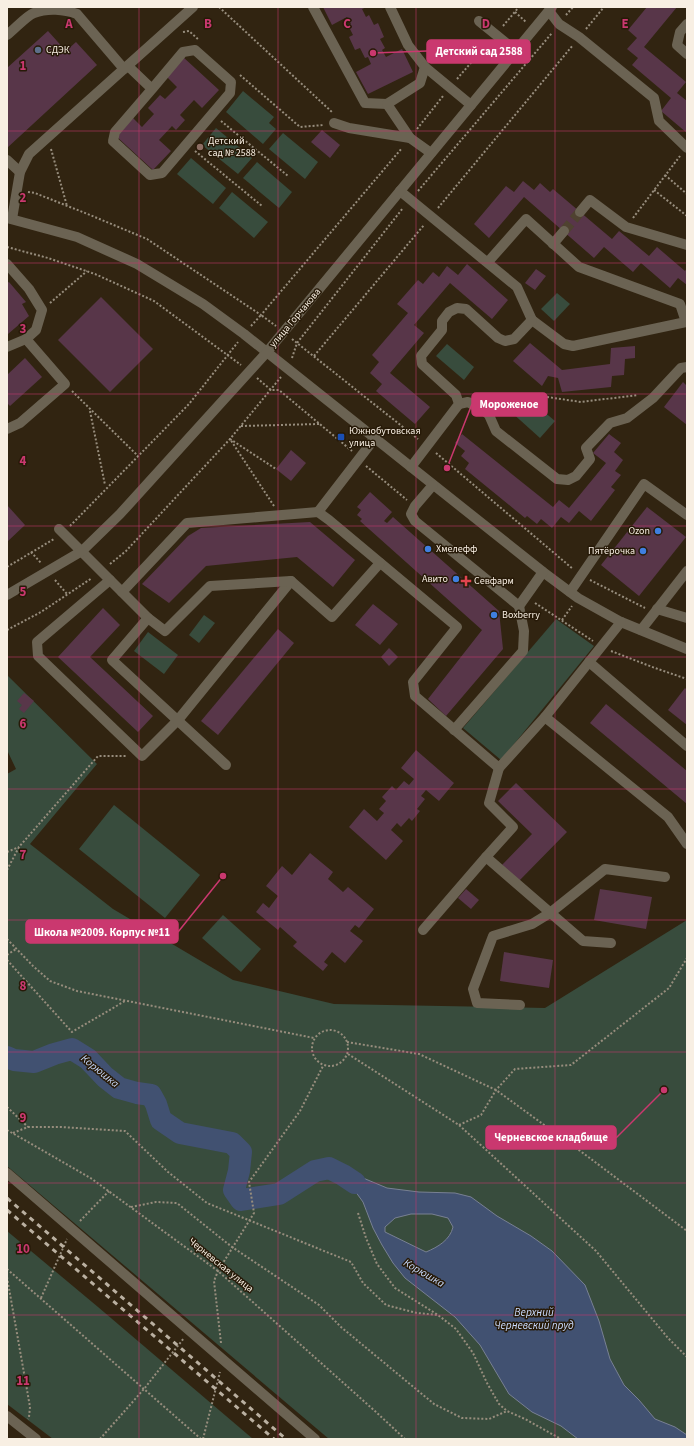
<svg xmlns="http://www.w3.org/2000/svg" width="694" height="1446" font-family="'Source Sans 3',sans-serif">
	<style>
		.green { fill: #384c3d }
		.water { fill: #415171; stroke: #788093; fill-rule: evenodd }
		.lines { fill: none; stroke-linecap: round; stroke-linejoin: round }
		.river { stroke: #415171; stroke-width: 22 }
		.building { fill: #583649 }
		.minor-tunnel { stroke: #4f4230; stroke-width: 10; stroke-dasharray: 10 5; stroke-linecap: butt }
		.path { stroke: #978d7d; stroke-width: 2; stroke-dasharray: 2 2; stroke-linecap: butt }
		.minor { stroke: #6b6353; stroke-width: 10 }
		.rail { stroke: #bab0a1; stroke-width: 3; stroke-dasharray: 5 5; stroke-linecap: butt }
		.grid { fill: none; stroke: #ca386f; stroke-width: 1; stroke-opacity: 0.55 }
		.service-dot { fill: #5c6f8a; stroke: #271a08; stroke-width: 1.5 }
		.education-dot { fill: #8d6e63; stroke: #271a08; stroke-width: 1.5 }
		.transit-dot { fill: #1a4fb4; stroke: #271a08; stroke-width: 1.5 }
		.shop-dot { fill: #3f7fe0; stroke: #271a08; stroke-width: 1.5 }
		.health-dot { fill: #e0444e; stroke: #271a08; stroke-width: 1.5 }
		.labels { text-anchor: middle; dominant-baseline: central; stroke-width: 3; stroke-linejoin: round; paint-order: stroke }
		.poi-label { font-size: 10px; fill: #f8efe3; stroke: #271a08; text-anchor: start }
		.street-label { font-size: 10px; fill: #f8efe3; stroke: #271a08 }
		.water-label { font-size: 11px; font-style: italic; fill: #c9dbfe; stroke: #271a08 }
		.grid-label { font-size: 13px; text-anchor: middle; font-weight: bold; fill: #ca386f; stroke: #271a08; stroke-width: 3; stroke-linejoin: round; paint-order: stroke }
		.leader { fill: none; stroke: #ca386f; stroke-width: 1.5 }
		.callout-dot { fill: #ca386f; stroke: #271a08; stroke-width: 1.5 }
		.callout { fill: #ca386f; stroke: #ca386f; stroke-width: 1.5 }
		.callout-label { font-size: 11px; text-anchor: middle; font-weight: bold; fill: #fff }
	</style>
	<rect width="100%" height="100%" fill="#312411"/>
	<g class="green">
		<polygon points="243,91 274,117 269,123 276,129 263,144 226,112"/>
		<polygon points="216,128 252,158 238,174 202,145"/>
		<polygon points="283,133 318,162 305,179 269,149"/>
		<polygon points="191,158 226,188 213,204 177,174"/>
		<polygon points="257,162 292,192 279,208 243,178"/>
		<polygon points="232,192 268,222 254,238 219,208"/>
		<polygon points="557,293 570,304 554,321 541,309"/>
		<polygon points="447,344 474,367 464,380 436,356"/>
		<polygon points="524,395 555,421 540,438 510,411"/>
		<polygon points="204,615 215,623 199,643 189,635"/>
		<polygon points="556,619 594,646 501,760 463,728"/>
		<polygon points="148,632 178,655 164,674 134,651"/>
		<polygon points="7,675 97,764 30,844 113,909 233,980 334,1004 545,1008 687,920 687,1439 329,1439 7,1166 7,774 16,769 7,750"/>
		<polygon points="114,805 200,875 165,918 79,849"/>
		<polygon points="223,915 261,949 241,972 202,938"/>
		<polygon points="7,1231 98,1307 253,1439 53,1439 7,1404"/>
	</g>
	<path class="water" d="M332,1165L387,1188L419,1192L455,1193L471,1197L497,1216L531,1236L552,1251L585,1285L599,1321L610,1359L624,1385L639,1400L655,1419L675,1427L687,1435V1439H578L561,1426L532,1412L509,1394L480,1345L455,1317L405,1278L393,1263L382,1245L373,1228L363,1202L350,1184L331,1172L329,1168ZM411,1214H432L448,1218L453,1227C450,1240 438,1247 426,1252L385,1232V1227L395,1218Z"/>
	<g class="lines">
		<polyline class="river" points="7,1057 14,1060 34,1062 54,1054 72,1049 88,1059 105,1077 119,1088 137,1093 151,1095 156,1104 161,1120 180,1133 232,1143 241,1152 239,1171 234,1190 241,1200 279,1194 315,1171 329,1168 343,1175 355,1183"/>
	</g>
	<g class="building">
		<polygon points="323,7 367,7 362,9 366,17 369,15 374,25 378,23 384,37 380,39 385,48 382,50 386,57 402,49 413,72 368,94 356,72 371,64 368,57 365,58 360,48 355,50 349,37 353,35 348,25 351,24 347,17 332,25"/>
		<polygon points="647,7 677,7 644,47 686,82 677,93 687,101 687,133 661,111 671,98 632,65 638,58 627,49 637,38 628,30"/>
		<polygon points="48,31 66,51 76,42 97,65 7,148 7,68"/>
		<polygon points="183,57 219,90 202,108 194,100 180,115 185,120 176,130 172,126 159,140 171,151 153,170 116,136 133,118 142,127 154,114 148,108 160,95 165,99 177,87 166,76"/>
		<polygon points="322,130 340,145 330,158 311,142"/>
		<polygon points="523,181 534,190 540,183 550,192 553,189 612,239 619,231 649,256 657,247 685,271 687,268 687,285 678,278 670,288 641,263 633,272 604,247 594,258 524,197 489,238 474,224 506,186 514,192"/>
		<polygon points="467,264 508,300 492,319 450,283 414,325 424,333 390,373 430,407 415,424 376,391 382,384 370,373 379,362 372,355 408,313 397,304 418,280 423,284 433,272 439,277 447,266 458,275"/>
		<polygon points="536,269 546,276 535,290 525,283"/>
		<polygon points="9,282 26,302 22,304 29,316 8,334 7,283"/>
		<polygon points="101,297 153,349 110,392 58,340"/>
		<polygon points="530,343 562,370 610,364 611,348 635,346 635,358 625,359 624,375 612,376 611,387 562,392 558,378 548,376 542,386 513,361"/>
		<polygon points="25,358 42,377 10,406 7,403 7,375"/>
		<polygon points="683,382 687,386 687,425 664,407"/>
		<polygon points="462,434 553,507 559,500 569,508 606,463 593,453 609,434 621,443 614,452 623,460 615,471 621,475 611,487 615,490 591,521 579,511 569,523 561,517 552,528 541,519 537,524 527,516 525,518 465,469 469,463 461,456 465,451 455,443"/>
		<polygon points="291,450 306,463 291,481 276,469"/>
		<polygon points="370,492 392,512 384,521 387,523 393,517 499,611 503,649 446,716 428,699 482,630 360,521 362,519 357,515 361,510 357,507"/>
		<polygon points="7,505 25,525 7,542"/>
		<polygon points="647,507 686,537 639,596 601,565"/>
		<polygon points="310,522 355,560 333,587 297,557 206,566 169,603 142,584 188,536 201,528"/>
		<polygon points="373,604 398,624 380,645 355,625"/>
		<polygon points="103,608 120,625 90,657 153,716 138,732 58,657"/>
		<polygon points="278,629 294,643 218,735 201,721"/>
		<polygon points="389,648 398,657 389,666 381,657"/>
		<polygon points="685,688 687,690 687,725 668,710"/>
		<polygon points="24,693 34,701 24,713 19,709 22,705 17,701"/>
		<polygon points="606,704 687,771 687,804 590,723"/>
		<polygon points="416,750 454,783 439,801 426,790 421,796 425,799 417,809 420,811 412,821 409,818 401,827 397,823 391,830 403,841 386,860 349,827 364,809 377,821 384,813 379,809 386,801 382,797 392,786 396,790 404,781 409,785 414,779 401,768"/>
		<polygon points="516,783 567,832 518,882 501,866 532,834 498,801"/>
		<polygon points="310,853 333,872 328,879 343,892 348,887 374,909 359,928 355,925 350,931 363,941 345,963 332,952 324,962 328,965 323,971 293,946 297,942 280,927 278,930 256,912 263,903 269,908 278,896 266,886 282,866 292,875"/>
		<polygon points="466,889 479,900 471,909 458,898"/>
		<polygon points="600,889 652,897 646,929 594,920"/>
		<polygon points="504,952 553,960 549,988 500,981"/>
	</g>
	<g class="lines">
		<polyline class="minor-tunnel" points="564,231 580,212"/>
		<g class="path">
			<polyline points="219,7 333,113"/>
			<polyline points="515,12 526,22"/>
			<polyline points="566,15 573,7"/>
			<polyline points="503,26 519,7"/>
			<polyline points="586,29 604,7"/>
			<polyline points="183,32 189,31 199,40"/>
			<polyline points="240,75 300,127 324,125"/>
			<polyline points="457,79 488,43"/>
			<polyline points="221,121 288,176"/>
			<polyline points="417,129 443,96"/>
			<polyline points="51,149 67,206"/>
			<polyline points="195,151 262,206"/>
			<polyline points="665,175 687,194"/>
			<polyline points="654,190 687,216"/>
			<polyline points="418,191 552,33"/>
			<polyline points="28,192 35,193 90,215 147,239 261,315 402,148"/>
			<polyline points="438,208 573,45"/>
			<polyline points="633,218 680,156"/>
			<polyline points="7,247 48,258 95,274 154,301 241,365"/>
			<polyline points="50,303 87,271"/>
			<polyline points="251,326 261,315 276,326"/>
			<polyline points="292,339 418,439"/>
			<polyline points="314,356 424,225"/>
			<polyline points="292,358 297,343 403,208"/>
			<polyline points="257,378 271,390 279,390 352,451"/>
			<polyline points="72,391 138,456"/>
			<polyline points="496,407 547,397 581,402 638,395"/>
			<polyline points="90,411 105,485"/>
			<polyline points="241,426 319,424"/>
			<polyline points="436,453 573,569"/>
			<polyline points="366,466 407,500"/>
			<polyline points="274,506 230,439 276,469"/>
			<polyline points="70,526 189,404 238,342"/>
			<polyline points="31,552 41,563"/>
			<polyline points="110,564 126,551 230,439 281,377"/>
			<polyline points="7,567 54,539"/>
			<polyline points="55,580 67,594"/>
			<polyline points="590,580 645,608"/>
			<polyline points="535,603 593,641"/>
			<polyline points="562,620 572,606"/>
			<polyline points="7,630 41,612 92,578"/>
			<polyline points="611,651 655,668 687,679"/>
			<polyline points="7,852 19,847"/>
			<polyline points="7,870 19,847 98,756 126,756"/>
			<polyline points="7,939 33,966 50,981 77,991 314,1038"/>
			<polyline points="7,955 16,949"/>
			<polyline points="7,960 72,1032 125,1001"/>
			<circle cx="330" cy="1048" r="18"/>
			<polyline points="347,1042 419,1054 496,1090 587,1156 687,1231"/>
			<polyline points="348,1054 459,1125 596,1251 668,1338 687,1357"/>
			<polyline points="7,1107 28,1127"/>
			<polyline points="459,1125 481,1115 496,1090 515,1069 571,1065 669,988 687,958"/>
			<polyline points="7,1130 92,1179 218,1271 376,1412 405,1439"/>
			<polyline points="13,1133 28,1127 60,1127 125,1131 168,1172 207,1203 351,1262 363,1283 386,1305 417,1313 438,1315"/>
			<polyline points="131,1207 156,1202 177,1203 232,1247 319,1305 341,1327 434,1404 462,1418 489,1419 507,1411"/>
			<polyline points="358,1213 366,1238 377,1264 395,1288 438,1315 456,1329 473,1353 487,1383 499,1404 507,1411 525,1419 561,1439"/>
			<polyline points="80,1221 109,1191"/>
			<polyline points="7,1269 201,1439"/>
			<polyline points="7,1277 30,1407 29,1417 28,1419"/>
			<polyline points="41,1298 67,1239"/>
			<polyline points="221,1343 214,1281 218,1271 254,1213 249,1182 300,1111 323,1066"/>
			<polyline points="100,1439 144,1389 184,1338"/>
			<polyline points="203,1439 220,1372"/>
		</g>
		<g class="minor">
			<polyline points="313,7 365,103 387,104 420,83 425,67 408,45 390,7"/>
			<polyline points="549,11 559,24 579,37 654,98 659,121 687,148"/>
			<polyline points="479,21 516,51"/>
			<polyline points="687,24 680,32 677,45 687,54"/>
			<path d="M7,35C14,30 26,16 34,13C47,8 64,9 77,14L124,69"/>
			<polyline points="128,66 152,89 115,132 113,141 150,175 162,173 230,93 231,82 195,50 183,52 152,89"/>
			<polyline points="425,67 471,105"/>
			<polyline points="387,104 410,138 431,153"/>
			<polyline points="334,123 349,128 410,138"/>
			<polyline points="7,160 20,172"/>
			<polyline points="400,191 517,287 532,320 564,344 573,346 686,322 680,304 579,267 526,219 488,262"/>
			<polyline points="580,212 590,200 626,227 687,245"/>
			<polyline points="7,218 77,237 137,264 203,304 244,334 543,572 578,598 621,622 687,649"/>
			<polyline points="12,219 20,172 29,154 193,7"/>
			<polyline points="553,244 564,231"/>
			<polyline points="7,264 29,289 42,310 36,330 26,339 7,347"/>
			<polyline points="459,404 468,402 483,410 489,415 496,431 557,479 568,480 576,476 590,459 586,448 610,423 627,418 653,398 681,368 687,367"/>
			<polyline points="7,429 20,423 65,384 26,339"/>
			<polyline points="411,467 459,404 456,395 422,364 421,356 442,330 442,321 449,312 457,308 466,309 498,338 505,341 514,339 532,320"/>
			<polyline points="433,485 415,506 411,514 415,521 519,606 543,572"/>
			<polyline points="318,512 375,438"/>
			<polyline points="59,529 122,592 187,523 318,512 329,520 457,627 413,682 415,696 499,768 545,717"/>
			<polyline points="110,580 37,642 38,656 142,756 178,720 291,581"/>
			<polyline points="122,592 148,618 165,631 210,586 291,581 332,617 380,563"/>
			<polyline points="570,592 644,484 687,515"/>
			<polyline points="7,595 82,551 120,514 267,352 552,7"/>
			<polyline points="657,609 687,618"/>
			<polyline points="148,618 112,660 226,765"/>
			<polyline points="621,622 545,717 668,817 687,844"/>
			<polyline points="641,630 687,571"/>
			<polyline points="589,662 687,746"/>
			<polyline points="454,730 523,651 524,631 519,606"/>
			<polyline points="499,768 489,803 513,827 486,857 583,941 611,943"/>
			<polyline points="423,930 486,857"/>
			<polyline points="520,1005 477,1003 473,989 493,936 532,924 550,913 605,869 665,877"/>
			<polyline points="7,1173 315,1439"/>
			<polyline points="7,1416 36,1439"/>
		</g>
		<g class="rail">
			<polyline points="7,1198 286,1439"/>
			<polyline points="7,1210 274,1439"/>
		</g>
	</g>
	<path class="grid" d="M139,7V1439M278,7V1439M416,7V1439M555,7V1439M7,131H687M7,263H687M7,394H687M7,526H687M7,657H687M7,789H687M7,920H687M7,1052H687M7,1183H687M7,1315H687"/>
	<circle class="service-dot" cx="38" cy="50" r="4"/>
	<circle class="education-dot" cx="200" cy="147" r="4"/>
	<rect class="transit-dot" x="337" y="433" width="8" height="8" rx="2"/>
	<g class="shop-dot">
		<circle cx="658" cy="531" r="4"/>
		<circle cx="428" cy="549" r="4"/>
		<circle cx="643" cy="551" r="4"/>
		<circle cx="456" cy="579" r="4"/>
		<circle cx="494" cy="615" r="4"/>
	</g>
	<path class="health-dot" d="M464 575h4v4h4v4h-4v4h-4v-4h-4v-4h4z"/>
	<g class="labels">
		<g class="poi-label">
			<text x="46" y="50">СДЭК</text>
			<text x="208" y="141">Детский<tspan x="208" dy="12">сад № 2588</tspan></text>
			<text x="349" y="431">Южнобутовская<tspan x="349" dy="12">улица</tspan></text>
			<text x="650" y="531" text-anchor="end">Ozon</text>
			<text x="436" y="549">Хмелефф</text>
			<text x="635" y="551" text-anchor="end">Пятёрочка</text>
			<text x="448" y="579" text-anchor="end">Авито</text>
			<text x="474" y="581">Севфарм</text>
			<text x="502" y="615">Boxberry</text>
		</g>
		<g class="street-label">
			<text transform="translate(295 318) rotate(-50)">улица Горчакова</text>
			<text transform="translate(221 1265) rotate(39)">Черневская улица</text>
		</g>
		<g class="water-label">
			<text transform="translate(100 1071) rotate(39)">Корюшка</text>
			<text transform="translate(424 1273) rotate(30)">Корюшка</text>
			<text x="534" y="1312">Верхний<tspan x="534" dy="13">Черневский пруд</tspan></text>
		</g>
	</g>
	<g class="grid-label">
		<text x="69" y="28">A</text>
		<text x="208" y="28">B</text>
		<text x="347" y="28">C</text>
		<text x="486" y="28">D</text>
		<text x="625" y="28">E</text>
		<text x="23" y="70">1</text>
		<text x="23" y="202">2</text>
		<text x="23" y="333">3</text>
		<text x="23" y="465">4</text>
		<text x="23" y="596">5</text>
		<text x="23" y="728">6</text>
		<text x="23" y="859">7</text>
		<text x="23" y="990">8</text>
		<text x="23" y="1122">9</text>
		<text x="23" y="1253">10</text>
		<text x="23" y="1385">11</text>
	</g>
	<path class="leader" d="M373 53L427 51M447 468L472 404M223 876L178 932M664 1090L616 1138"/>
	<g class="callout-dot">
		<circle cx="373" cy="53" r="4"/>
		<circle cx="447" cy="468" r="4"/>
		<circle cx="223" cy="876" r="4"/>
		<circle cx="664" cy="1090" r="4"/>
	</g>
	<g class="callout">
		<rect x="427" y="40" width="103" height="23" rx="4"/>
		<rect x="472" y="393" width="75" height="23" rx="4"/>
		<rect x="26" y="920" width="152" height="23" rx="4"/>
		<rect x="486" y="1126" width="130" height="23" rx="4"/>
	</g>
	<g class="callout-label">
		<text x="479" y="55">Детский сад 2588</text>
		<text x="509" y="408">Мороженое</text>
		<text x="102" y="936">Школа №2009. Корпус №11</text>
		<text x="551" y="1141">Черневское кладбище</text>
	</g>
	<rect width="694" height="1446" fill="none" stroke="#f8efe3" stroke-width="16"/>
</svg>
